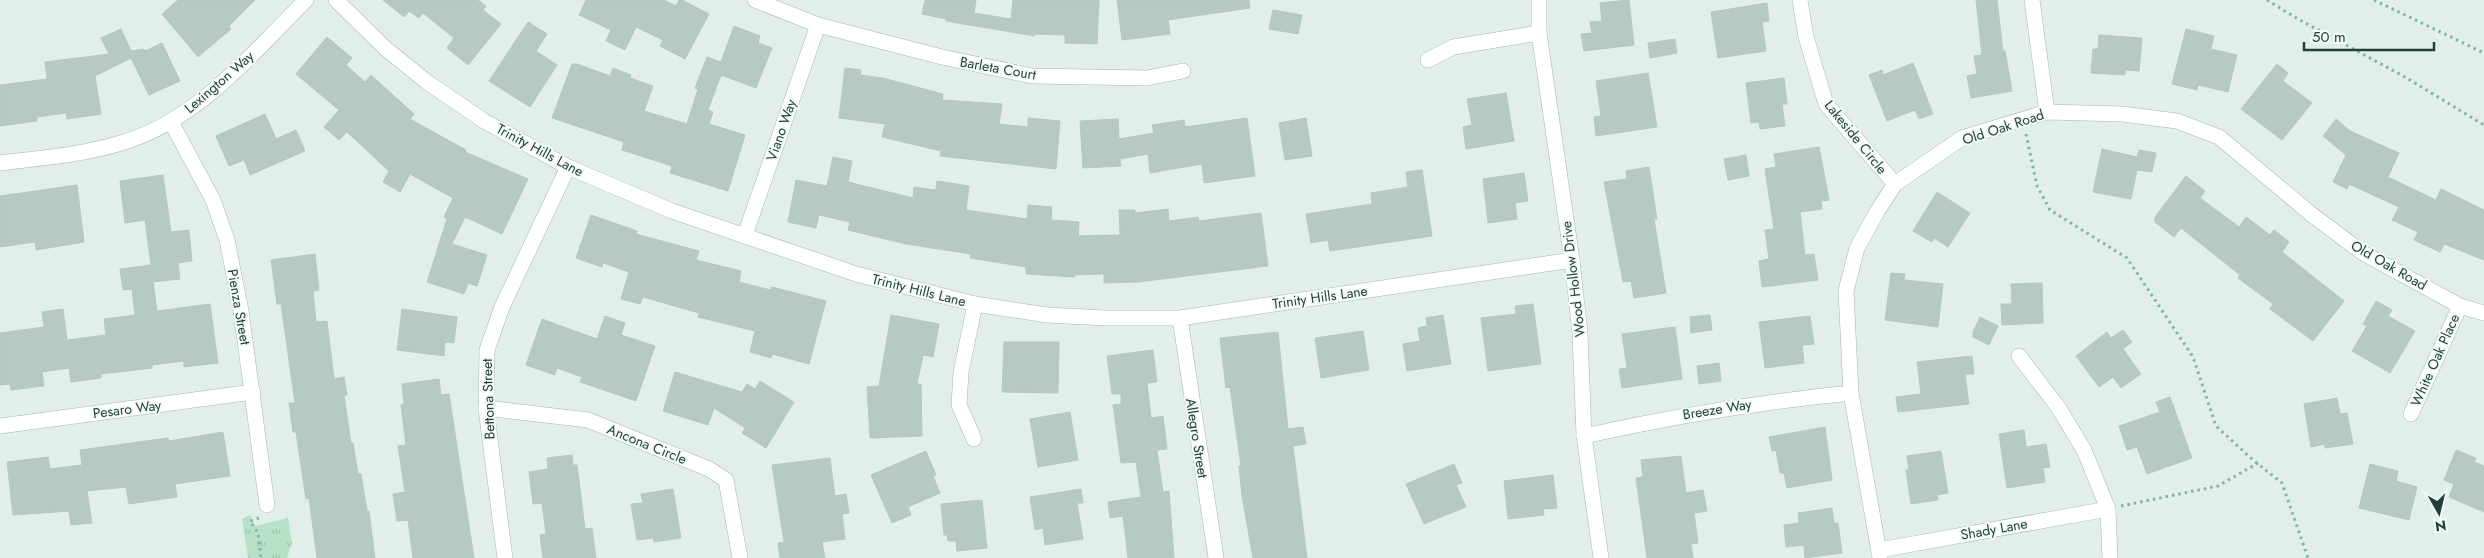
<svg xmlns="http://www.w3.org/2000/svg" width="2484" height="558" font-family="Jost,sans-serif">
	<style>
		.grass { fill: url(#grass-tufts) }
		.building { fill: #b7c9c3; stroke: #b4c8c2 }
		.lines { fill: none; stroke-linecap: round; stroke-linejoin: round }
		.minor-casing { stroke: #a4b7b2; stroke-width: 16 }
		.tertiary-casing { stroke: #a4b7b2; stroke-width: 16 }
		.path { stroke: #7fb5a9; stroke-width: 3; stroke-dasharray: 2.5 4; stroke-linecap: butt }
		.minor { stroke: #fff; stroke-width: 15 }
		.tertiary { stroke: #fff; stroke-width: 15 }
		.labels { text-anchor: middle; dominant-baseline: central; stroke-width: 4; stroke-linejoin: round; paint-order: stroke }
		.street-label { font-size: 14px; fill: #20413b; stroke: #f3faf7 }
	</style>
	<defs>
		<pattern id="grass-tufts" width="24" height="20" patternUnits="userSpaceOnUse" patternTransform="scale(1.25)"><rect width="24" height="20" fill="#b9e1c8"/><path d="M3 7l-1-3M5 7V3M7 7l1-3M15 17l-1-3M17 17v-4M19 17l1-3" fill="none" stroke="#9fc2ad"/></pattern>
	</defs>
	<rect width="100%" height="100%" fill="#e2eeea"/>
	<polygon class="grass" points="250,515 255,526 288,518 292,543 287,558 248,558 242,519"/>
	<g class="building">
		<polygon points="178,0 255,0 229,26 231,29 198,57 162,14"/>
		<polygon points="383,0 478,0 486,6 483,10 501,24 468,65 447,48 454,38 423,13 419,18 409,11 404,17"/>
		<polygon points="586,0 664,0 676,6 679,0 682,0 709,14 685,59 660,46 663,40 636,27 625,50 606,41 611,30 579,15"/>
		<polygon points="925,0 976,0 974,13 1011,19 1013,0 1099,0 1097,44 1065,43 1065,35 1034,34 1034,36 946,21 946,19 922,14"/>
		<polygon points="1117,0 1249,0 1250,8 1168,20 1170,34 1122,40"/>
		<polygon points="1629,0 1634,45 1584,51 1581,34 1592,33 1590,22 1602,21 1600,3"/>
		<polygon points="1976,0 1997,0 2003,51 2005,51 2012,91 1971,98 1967,76 1977,74 1974,56 1982,55"/>
		<polygon points="1767,3 1769,21 1762,22 1766,51 1718,58 1711,12"/>
		<polygon points="1273,10 1302,15 1298,34 1269,29"/>
		<polygon points="528,22 547,34 536,51 557,65 530,107 489,81"/>
		<polygon points="734,26 760,36 758,43 772,48 756,88 721,75 708,110 713,112 709,124 745,135 728,191 670,173 672,166 622,150 624,142 552,118 572,64 577,64 610,76 613,68 631,75 630,78 653,86 644,111 687,124 698,89 695,88 707,57 721,62"/>
		<polygon points="121,29 131,51 144,49 145,51 162,43 180,81 149,95 131,58 95,76 101,114 67,119 66,113 37,117 37,121 0,126 0,85 47,79 45,62 109,54 101,38"/>
		<polygon points="2186,29 2214,36 2211,49 2237,55 2228,92 2198,85 2197,90 2172,84"/>
		<polygon points="2099,35 2142,38 2139,71 2125,70 2125,75 2091,73 2093,49 2098,49"/>
		<polygon points="327,37 352,58 346,65 365,82 371,75 414,114 410,119 466,150 465,152 528,179 502,234 465,217 452,244 487,255 477,286 468,283 464,294 427,282 447,219 444,217 453,198 410,174 400,192 383,182 389,171 347,132 339,140 324,127 339,110 296,74"/>
		<polygon points="1675,39 1677,53 1650,58 1648,43"/>
		<polygon points="1913,63 1933,114 1919,119 1915,110 1887,121 1869,75 1882,70 1883,75"/>
		<polygon points="2277,64 2288,73 2283,81 2312,103 2282,140 2241,109"/>
		<polygon points="845,68 861,70 860,75 883,78 943,94 942,100 1002,104 999,124 1028,127 1028,118 1060,121 1056,169 940,156 941,151 882,137 885,124 839,118"/>
		<polygon points="1648,73 1657,127 1596,136 1594,117 1601,116 1596,81"/>
		<polygon points="1784,78 1787,104 1782,104 1785,126 1760,129 1759,122 1751,123 1746,83"/>
		<polygon points="1506,93 1514,141 1466,149 1463,127 1472,125 1467,99"/>
		<polygon points="265,114 276,139 296,130 305,151 250,175 244,160 229,166 216,136"/>
		<polygon points="1247,118 1255,176 1204,183 1202,164 1150,173 1148,154 1120,159 1121,166 1083,168 1080,121 1118,119 1119,139 1154,133 1152,125 1184,120 1185,127"/>
		<polygon points="1306,118 1312,156 1285,160 1279,123"/>
		<polygon points="2336,119 2350,131 2399,153 2388,177 2436,200 2441,189 2484,210 2484,260 2444,244 2440,252 2414,240 2418,232 2392,220 2399,207 2349,184 2347,189 2333,182 2346,155 2323,136"/>
		<polygon points="1819,147 1829,200 1821,201 1822,209 1800,212 1805,255 1814,254 1818,280 1762,287 1759,261 1769,259 1765,230 1774,229 1765,169 1776,167 1774,154"/>
		<polygon points="2102,149 2137,157 2139,150 2156,153 2152,172 2137,170 2131,199 2093,192"/>
		<polygon points="1746,155 1749,176 1728,180 1724,159"/>
		<polygon points="833,157 852,161 848,182 913,198 914,187 936,190 937,181 969,186 966,210 1027,219 1028,205 1052,207 1051,220 1079,222 1078,236 1120,235 1119,210 1135,210 1135,213 1168,209 1169,221 1198,217 1199,221 1261,213 1268,266 1138,282 1104,283 1104,274 1075,275 1074,277 1026,274 1026,267 970,258 971,254 906,244 848,230 850,222 819,215 816,228 788,222 796,180 827,186"/>
		<polygon points="1649,167 1657,219 1654,219 1666,293 1634,298 1631,281 1623,282 1604,182 1627,179 1626,171"/>
		<polygon points="1422,170 1432,236 1330,251 1328,240 1311,243 1306,214 1372,204 1371,193 1408,187 1406,172"/>
		<polygon points="1524,173 1528,201 1515,203 1517,219 1488,223 1483,179"/>
		<polygon points="163,175 171,232 189,230 192,261 178,263 180,279 153,282 157,311 210,304 218,363 184,367 184,361 152,365 152,368 101,374 101,378 71,382 69,368 42,372 44,386 11,390 10,384 0,385 0,333 44,327 42,312 63,309 67,340 106,335 104,319 135,315 132,289 123,290 120,269 151,265 145,220 125,223 120,181"/>
		<polygon points="2186,176 2205,191 2200,198 2239,227 2246,217 2270,235 2274,230 2289,242 2282,252 2344,301 2313,341 2270,309 2273,304 2238,278 2240,275 2181,228 2174,237 2155,222 2155,217"/>
		<polygon points="77,185 84,242 36,250 35,242 0,247 0,196"/>
		<polygon points="1937,192 1970,213 1948,247 1934,238 1932,242 1913,231"/>
		<polygon points="591,215 637,231 636,234 699,251 696,260 741,271 739,282 771,290 772,287 826,301 809,364 772,354 771,358 750,352 755,331 698,317 699,313 643,297 640,304 621,299 629,272 603,263 602,267 576,258"/>
		<polygon points="315,254 319,290 313,291 316,322 327,321 334,379 344,377 347,395 344,395 351,443 353,443 358,474 361,474 367,511 369,511 375,558 317,558 309,498 306,499 296,432 293,432 289,403 295,403 281,304 277,304 271,260"/>
		<polygon points="1891,273 1905,274 1904,280 1943,284 1938,327 1885,320"/>
		<polygon points="2042,283 2043,323 2002,325 2001,304 2012,304 2011,284"/>
		<polygon points="2376,301 2392,310 2388,316 2415,331 2390,373 2352,351 2367,326 2363,324"/>
		<polygon points="1533,304 1541,364 1488,371 1481,318 1516,314 1515,306"/>
		<polygon points="402,309 457,317 454,343 445,342 444,356 397,350"/>
		<polygon points="891,315 939,324 933,357 923,355 917,384 921,384 922,436 870,438 867,387 879,386"/>
		<polygon points="1443,315 1451,364 1407,371 1403,344 1420,341 1418,328 1427,326 1426,318"/>
		<polygon points="1710,315 1712,330 1691,333 1690,317"/>
		<polygon points="605,316 625,323 621,335 655,346 636,401 580,382 582,377 557,368 555,375 526,365 542,319 597,339"/>
		<polygon points="1810,316 1814,344 1802,345 1804,363 1765,368 1759,322"/>
		<polygon points="1980,317 1998,326 1989,345 1973,337 1973,332"/>
		<polygon points="1675,327 1682,379 1622,388 1619,369 1627,368 1622,334"/>
		<polygon points="2123,330 2132,342 2123,349 2141,374 2121,388 2113,377 2099,387 2076,356 2107,332 2111,338"/>
		<polygon points="1363,331 1369,370 1321,378 1315,338"/>
		<polygon points="1278,332 1288,429 1303,427 1306,444 1293,446 1307,558 1253,558 1242,496 1239,466 1241,466 1230,387 1226,388 1220,338"/>
		<polygon points="1004,342 1059,342 1058,393 1002,392"/>
		<polygon points="1153,350 1157,382 1147,383 1151,418 1163,416 1167,449 1157,450 1163,492 1169,491 1174,558 1128,558 1123,516 1110,518 1108,502 1141,497 1136,462 1121,463 1113,405 1121,404 1121,394 1112,394 1107,356"/>
		<polygon points="1972,356 1974,374 1965,374 1969,404 1898,412 1896,397 1921,394 1917,362"/>
		<polygon points="1719,363 1721,381 1699,384 1697,366"/>
		<polygon points="675,372 742,392 747,384 755,389 760,381 794,402 766,448 742,433 745,428 714,408 708,425 663,411"/>
		<polygon points="439,379 441,395 449,394 474,558 413,558 408,520 397,521 393,494 405,492 398,446 406,445 401,405 404,404 402,384"/>
		<polygon points="2170,397 2192,458 2147,474 2137,447 2127,450 2119,426 2160,412 2156,402"/>
		<polygon points="2337,398 2340,414 2347,413 2353,444 2325,448 2325,444 2311,447 2304,404"/>
		<polygon points="1070,412 1078,460 1038,467 1030,419"/>
		<polygon points="1825,427 1832,480 1787,488 1784,473 1780,473 1776,450 1772,451 1769,437"/>
		<polygon points="2024,430 2026,447 2046,444 2050,467 2043,468 2045,482 2007,488 1999,434"/>
		<polygon points="223,432 230,476 175,484 177,497 129,504 126,487 87,491 92,523 71,525 69,511 13,515 7,462 48,457 50,469 82,465 80,450 168,438 169,441"/>
		<polygon points="2456,450 2476,458 2474,462 2484,466 2484,512 2449,497 2454,484 2444,480"/>
		<polygon points="926,451 936,475 933,476 940,493 908,507 911,515 892,523 871,475"/>
		<polygon points="1941,451 1948,493 1937,495 1938,500 1911,504 1906,470 1909,470 1907,456"/>
		<polygon points="572,455 573,465 577,465 585,529 592,528 596,558 543,558 540,535 546,534 542,503 533,504 529,472 548,469 547,458"/>
		<polygon points="1681,456 1686,493 1703,490 1707,511 1694,513 1698,543 1691,544 1693,558 1647,558 1636,478 1643,477 1641,460"/>
		<polygon points="830,458 835,496 846,494 849,513 842,514 845,539 822,542 825,558 780,558 778,543 784,542 772,465"/>
		<polygon points="1454,464 1462,483 1456,485 1466,507 1424,524 1406,484"/>
		<polygon points="2370,464 2398,471 2396,481 2417,487 2409,520 2359,508"/>
		<polygon points="1553,475 1557,508 1543,509 1544,515 1508,519 1504,481"/>
		<polygon points="673,489 681,538 654,542 653,538 637,540 631,504 643,503 641,494"/>
		<polygon points="1081,489 1083,503 1077,503 1083,539 1045,545 1043,528 1035,530 1030,497"/>
		<polygon points="982,500 987,548 957,551 956,541 948,541 947,535 944,535 941,504"/>
		<polygon points="1832,508 1834,523 1838,523 1842,553 1805,558 1804,545 1786,547 1784,525 1799,523 1798,513"/>
	</g>
	<g class="lines">
		<defs>
			<g id="minor">
				<polyline points="336,0 385,48 427,82 484,121 568,167 672,211 856,274 975,304 1047,315 1106,318 1180,318 1572,260"/>
				<polyline points="755,0 818,25 942,57 1032,76 1147,78 1183,71"/>
				<polyline points="1539,0 1539,33 1572,260 1580,333 1584,436 1601,558"/>
				<polyline points="1800,0 1806,37 1826,104 1895,184"/>
				<polyline points="2032,0 2047,112"/>
				<polyline points="1428,60 1453,47 1539,33"/>
				<polyline points="171,122 213,200 227,240 241,311 267,505"/>
				<polyline points="745,235 818,25"/>
				<polyline points="1180,318 1216,558"/>
				<polyline points="2019,356 2058,407 2084,450 2108,509 2110,558"/>
				<polyline points="486,408 588,420 709,469 726,480 740,558"/>
				<polyline points="2411,414 2460,306"/>
				<polyline points="0,426 253,392"/>
				<path d="M1584,436C1674,416 1760,402 1851,393"/>
				<polyline points="974,439 959,405 961,372 975,304"/>
				<polyline points="1879,550 2108,509"/>
				<polyline points="505,558 486,408 487,350 502,307 568,167"/>
				<polyline points="1880,558 1851,393 1846,291 1857,248 1878,210 1895,184 1962,138 2047,112 2122,114 2177,121 2219,137 2311,214 2363,253 2460,306 2484,313"/>
			</g>
			<path id="tertiary" d="M0,163C40,158 82,155 121,143C197,121 252,54 306,0"/>
		</defs>
		<use href="#minor" class="minor-casing"/>
		<use href="#tertiary" class="tertiary-casing"/>
		<g class="path">
			<polyline points="2267,0 2298,19 2405,77 2484,125"/>
			<polyline points="2374,0 2484,53"/>
			<polyline points="2026,134 2037,186 2050,210 2127,258 2193,357 2216,426 2253,460 2282,483 2308,558"/>
			<polyline points="2121,506 2218,486 2258,463"/>
			<polyline points="259,518 250,521 258,533 261,558"/>
		</g>
		<use href="#minor" class="minor"/>
		<use href="#tertiary" class="tertiary"/>
	</g>
	<g class="labels">
		<g class="street-label">
			<text transform="translate(998 68) rotate(10)">Barleta Court</text>
			<text transform="translate(219 82) rotate(-41)">Lexington Way</text>
			<text transform="translate(2003 127) rotate(-18)">Old Oak Road</text>
			<text transform="translate(781 130) rotate(-71)">Viano Way</text>
			<text transform="translate(1856 137) rotate(51)">Lakeside Circle</text>
			<text transform="translate(540 150) rotate(28)">Trinity Hills Lane</text>
			<text transform="translate(2389 265) rotate(30)">Old Oak Road</text>
			<text transform="translate(1573 279) rotate(-97)">Wood Hollow Drive</text>
			<text transform="translate(919 290) rotate(14)">Trinity Hills Lane</text>
			<text transform="translate(1320 297) rotate(-8)">Trinity Hills Lane</text>
			<text transform="translate(239 307) rotate(80)">Pienza Street</text>
			<text transform="translate(2435 360) rotate(-66)">White Oak Place</text>
			<text transform="translate(488 399) rotate(-92)">Bettona Street</text>
			<text transform="translate(127 409) rotate(-7)">Pesaro Way</text>
			<text transform="translate(1717 409) rotate(-9)">Breeze Way</text>
			<text transform="translate(1197 438) rotate(81)">Allegro Street</text>
			<text transform="translate(647 444) rotate(22)">Ancona Circle</text>
			<text transform="translate(1994 529) rotate(-10)">Shady Lane</text>
		</g>
	</g>
	<g transform="translate(2439 513) rotate(172)" stroke="#f3faf7" stroke-width="4" paint-order="stroke">
	<path d="M0-4L9 19L0 12L-9 19Z" fill="#20413b"/>
	<text y="-8" font-size="14" font-weight="bold" text-anchor="middle" fill="#20413b">N</text>
	</g>
	<path d="M2304 42v8h130v-8" fill="none" stroke="#20413b" stroke-width="2.5"/>
	<text x="2312" y="42" font-size="15" fill="#20413b" stroke="#f3faf7" stroke-width="4" paint-order="stroke">50 m</text>
</svg>
